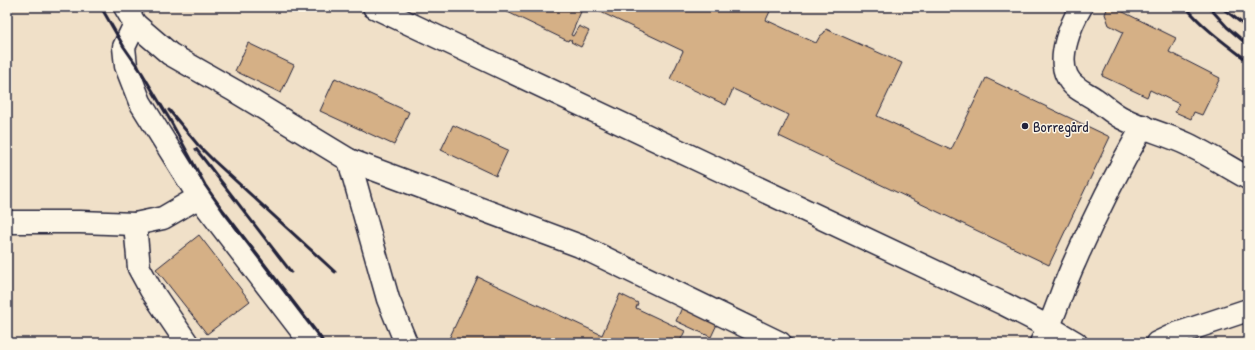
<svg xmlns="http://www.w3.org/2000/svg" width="1255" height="350" font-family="'Patrick Hand',sans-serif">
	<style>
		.built { fill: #f0e0c8 }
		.building { fill: #d5b086; stroke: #22223b }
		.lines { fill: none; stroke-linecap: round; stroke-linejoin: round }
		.minor-casing { stroke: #22223b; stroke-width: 25 }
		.minor { stroke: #fcf5e5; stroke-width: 22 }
		.rail { stroke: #22223b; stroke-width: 3 }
		.poi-dot { fill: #22223b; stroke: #fcf5e5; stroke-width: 1.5 }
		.labels { text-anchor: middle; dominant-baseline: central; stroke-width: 3; stroke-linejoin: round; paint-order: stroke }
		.poi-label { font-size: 15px; fill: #22223b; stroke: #fcf5e5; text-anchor: start }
	</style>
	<rect width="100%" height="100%" fill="#fcf5e5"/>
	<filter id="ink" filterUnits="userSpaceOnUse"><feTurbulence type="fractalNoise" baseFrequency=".025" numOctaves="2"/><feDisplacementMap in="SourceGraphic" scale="8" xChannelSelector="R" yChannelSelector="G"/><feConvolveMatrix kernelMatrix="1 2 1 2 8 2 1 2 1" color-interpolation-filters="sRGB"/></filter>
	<g filter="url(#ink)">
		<rect class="built" x="7" y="7" width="1241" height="336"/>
		<g class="building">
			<polygon points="497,7 583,7 571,35 573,36 579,26 589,31 581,47 571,42 572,41 569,39 568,41"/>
			<polygon points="590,7 772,7 766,20 816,43 820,36 824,33 826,29 902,63 877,116 951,150 986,78 1110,137 1049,265 779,136 789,115 733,89 726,105 670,79 683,51"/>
			<polygon points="1108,7 1113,7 1176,38 1169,52 1220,78 1202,115 1194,112 1191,119 1175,112 1179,104 1150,90 1147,97 1102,76 1123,32 1109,25 1105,14"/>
			<polygon points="248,43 294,65 281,93 235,71"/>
			<polygon points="335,78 409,112 394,145 320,111"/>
			<polygon points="453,125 508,150 496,176 441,150"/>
			<polygon points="199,235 250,301 207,334 156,269"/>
			<polygon points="478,277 602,335 620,294 638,303 636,308 685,331 679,343 447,343"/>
			<polygon points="685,301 720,318 711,337 676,321"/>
		</g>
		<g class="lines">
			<defs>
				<g id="minor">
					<polyline points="125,7 135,24 170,54 235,91 349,160 580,246 780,343"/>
					<polyline points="374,7 1004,304 1049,327 1076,343"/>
					<path d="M1081,7C1071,24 1057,57 1067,76C1072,88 1085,92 1095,99C1104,105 1112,113 1122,118C1143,129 1166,134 1187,144C1208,154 1228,167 1248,178"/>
					<polyline points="135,24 124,47 126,66 140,102 199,197 311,343"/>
					<polyline points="349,160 388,299 406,343"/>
					<polyline points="7,222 80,222 135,224 163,218 199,197"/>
					<polyline points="135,224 139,268 151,290 187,343"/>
					<path d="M1041,343C1055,317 1062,288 1075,261C1095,215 1118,170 1143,126"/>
					<polyline points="1157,343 1176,334 1248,310"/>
				</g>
			</defs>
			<use href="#minor" class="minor-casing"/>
			<use href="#minor" class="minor"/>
			<g class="rail">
				<polyline points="101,7 124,47 142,73 170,120 205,185 223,211 324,343"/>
				<path d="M1186,7C1203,28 1227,45 1248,61"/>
				<polyline points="1209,7 1227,27 1248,45"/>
				<polyline points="1221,7 1248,28"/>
				<polyline points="169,110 198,145 213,160 335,272"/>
				<polyline points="196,149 291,272"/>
			</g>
		</g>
	</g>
	<circle class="poi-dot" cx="1025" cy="126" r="4"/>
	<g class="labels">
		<g class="poi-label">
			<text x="1033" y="126">Borregård</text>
		</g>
	</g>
	<rect width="1255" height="350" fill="none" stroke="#fcf5e5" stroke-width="24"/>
	<rect x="12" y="12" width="1231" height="326" fill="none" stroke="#22223b" stroke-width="1.5" filter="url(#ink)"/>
</svg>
